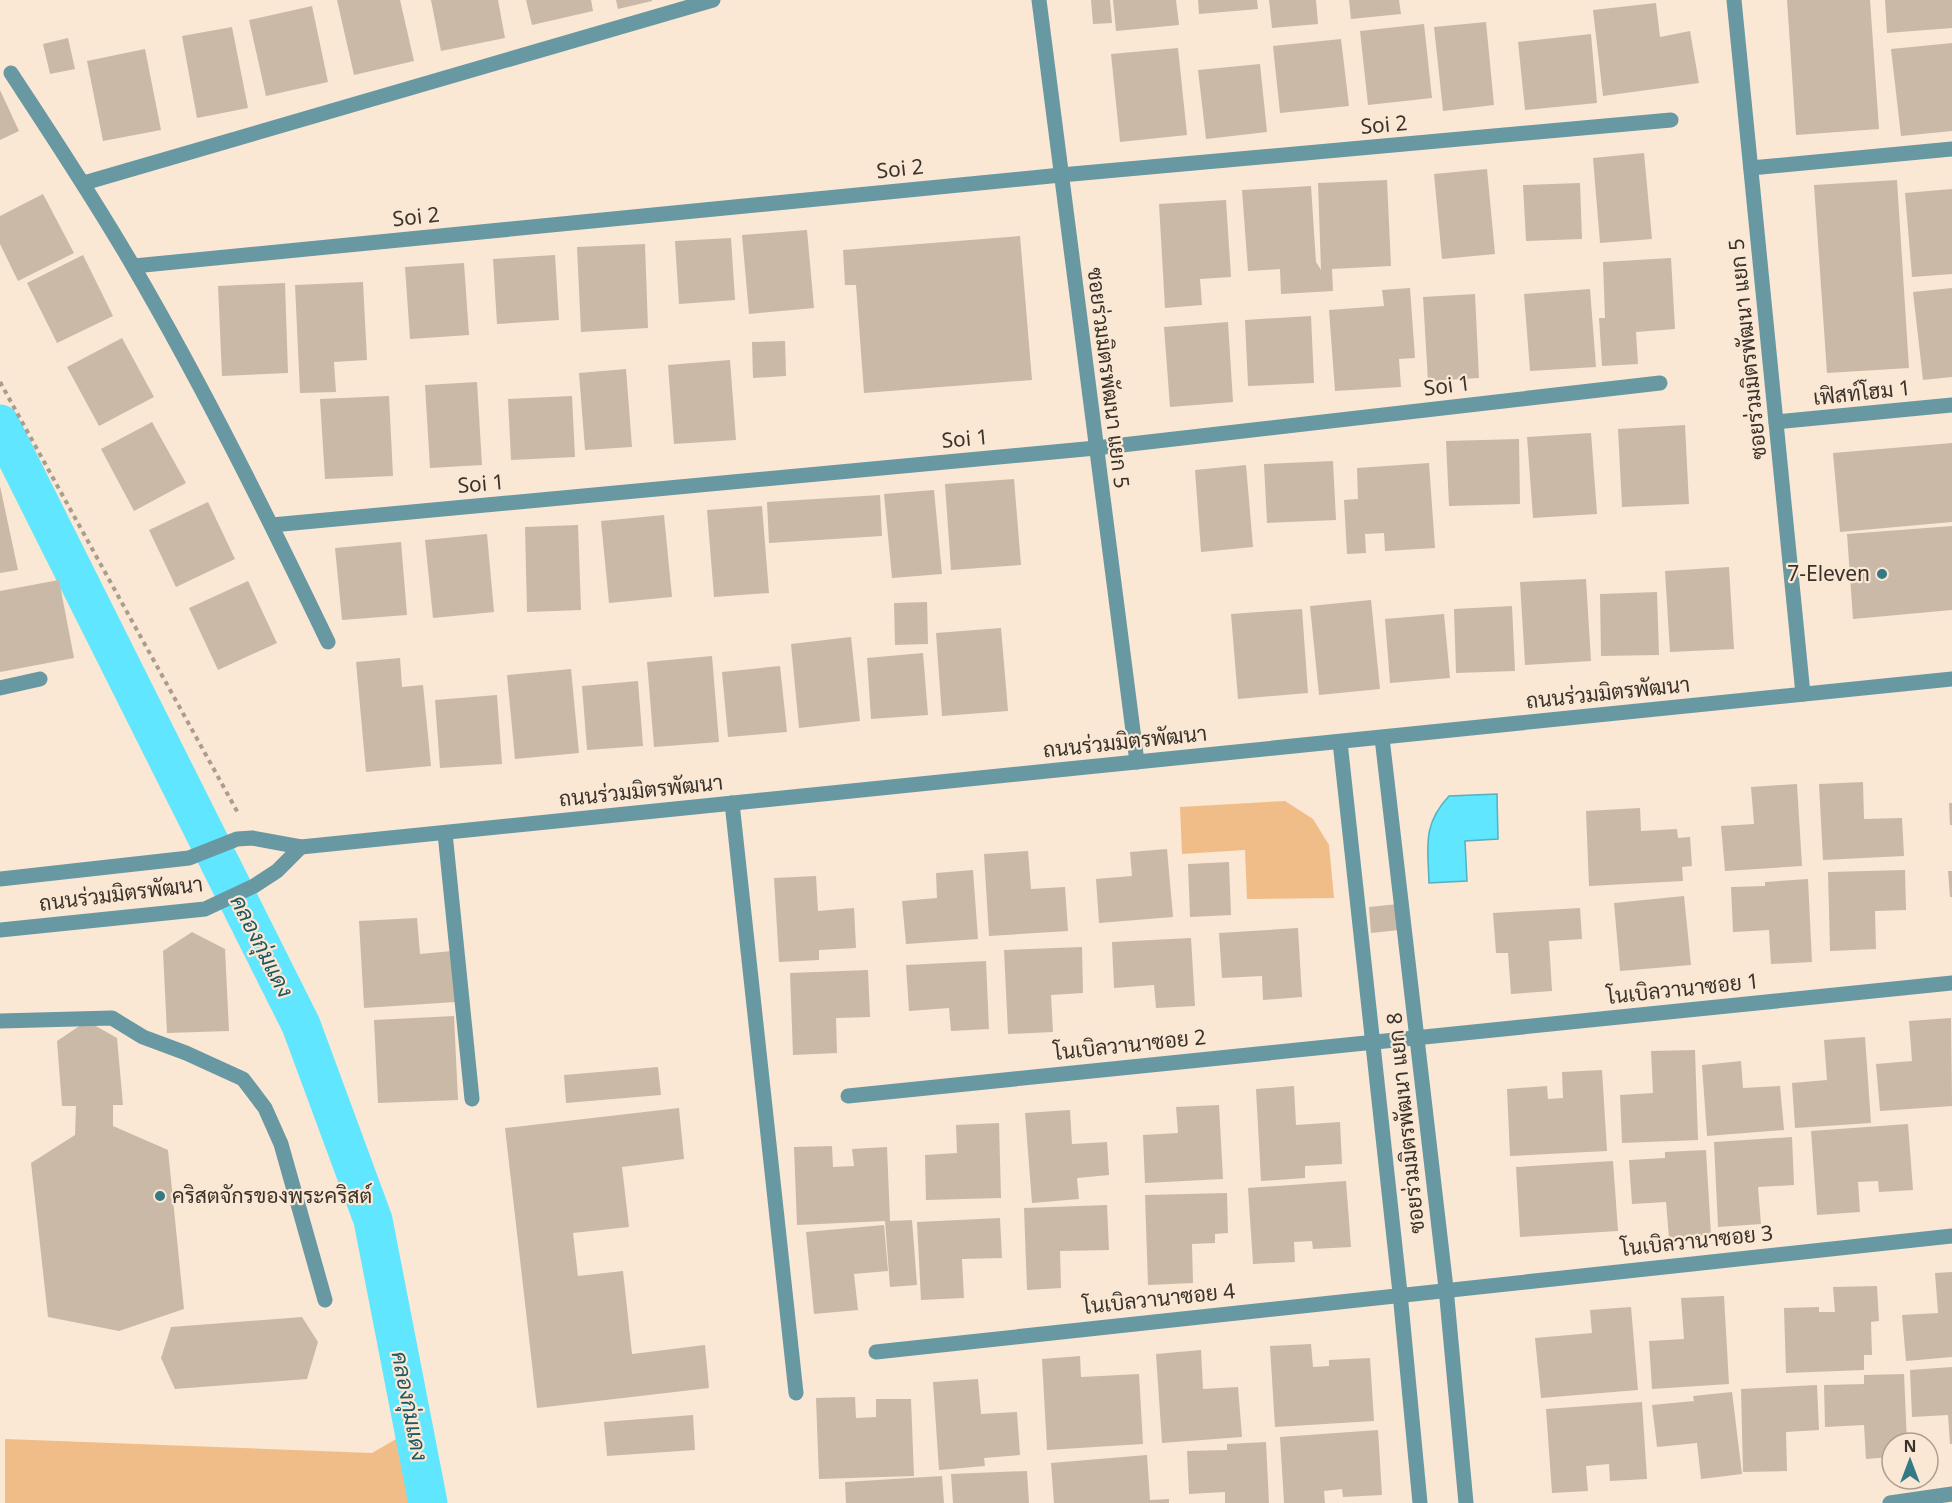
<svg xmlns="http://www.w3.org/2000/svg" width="1952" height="1503" font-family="'Noto Sans',Sarabun,sans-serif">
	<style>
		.green { fill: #f0bd88 }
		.water { fill: #60e6fe; stroke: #55b0bf; stroke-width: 1.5 }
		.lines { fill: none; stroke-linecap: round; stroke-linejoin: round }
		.canal { stroke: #60e6fe; stroke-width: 39 }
		.building { fill: #cbb9a7 }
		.path { stroke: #aa9c8e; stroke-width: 4; stroke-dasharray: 4.5 4.5; stroke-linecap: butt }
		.minor { stroke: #6898a2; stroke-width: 15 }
		.poi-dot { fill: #337986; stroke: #fae7d4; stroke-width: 2 }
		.labels { text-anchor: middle; stroke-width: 4.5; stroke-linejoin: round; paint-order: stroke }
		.street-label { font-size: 21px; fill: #3a332b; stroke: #fae7d4 }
		.poi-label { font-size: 21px; fill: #3a332b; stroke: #fae7d4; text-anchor: end }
		.water-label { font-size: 22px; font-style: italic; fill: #1f5862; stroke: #fae7d4 }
	</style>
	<rect width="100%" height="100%" fill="#fae7d4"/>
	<g class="green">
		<path d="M1285 801 1313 819 1329 845 1334 898 1247 899 1245 850 1182 854 1180 807Z"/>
		<path d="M403 1435 416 1503H5V1439L372 1453Z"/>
	</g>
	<path class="water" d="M1497 794 1498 839 1465 841 1467 881 1429 883C1428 846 1422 825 1449 796Z"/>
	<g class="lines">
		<path class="canal" d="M0 424 301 1025 373 1220 428 1503"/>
	</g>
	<g class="building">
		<path d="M337 0H400L414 61 354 75Z"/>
		<path d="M431 0H498L505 38 441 51Z"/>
		<path d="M526 0H591L593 11 532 25Z"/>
		<path d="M616 0H652V1L618 9Z"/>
		<path d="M1091 0H1110L1112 23 1093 24Z"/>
		<path d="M1113 0H1176L1179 25 1116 31Z"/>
		<path d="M1198 0H1257L1258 9 1199 14Z"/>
		<path d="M1269 0H1316L1318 24 1272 28Z"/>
		<path d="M1349 0H1399L1401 14 1351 19Z"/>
		<path d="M1787 0H1870L1879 129 1796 135Z"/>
		<path d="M1885 0H1952V28L1887 33Z"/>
		<path d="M1656 3 1660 37 1690 31 1699 83 1603 96 1593 10Z"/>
		<path d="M312 6 328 82 266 96 249 20Z"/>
		<path d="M1486 22 1494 105 1443 111 1434 27Z"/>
		<path d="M1424 24 1432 98 1368 105 1360 31Z"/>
		<path d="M232 27 248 108 197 118 182 36Z"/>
		<path d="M1591 34 1597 103 1525 110 1518 42Z"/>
		<path d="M68 38 75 69 50 74 43 44Z"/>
		<path d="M1341 39 1349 106 1280 113 1273 46Z"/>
		<path d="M1952 43V131L1901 136 1891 49Z"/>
		<path d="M1178 48 1187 135 1120 142 1111 54Z"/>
		<path d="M145 49 161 130 103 141 87 61Z"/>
		<path d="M1260 64 1267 132 1206 139 1198 70Z"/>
		<path d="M0 90 19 131 0 140Z"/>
		<path d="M1644 153 1652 239 1600 243 1593 158Z"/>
		<path d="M1487 169 1495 254 1442 259 1434 174Z"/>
		<path d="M1387 180 1391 266 1332 269 1333 291 1281 294 1280 269 1248 271 1242 190 1311 186 1316 262 1321 270 1318 183Z"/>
		<path d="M1897 180 1909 368 1827 373 1814 185Z"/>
		<path d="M1580 183 1582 239 1526 241 1523 185Z"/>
		<path d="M1952 189V274L1912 277 1905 193Z"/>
		<path d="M43 194 74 253 18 281 0 244V216Z"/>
		<path d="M1226 200 1231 277 1200 279 1202 305 1165 308 1159 204Z"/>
		<path d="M807 230 814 308 749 314 742 235Z"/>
		<path d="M1020 236 1032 380 864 393 856 285H845L843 250Z"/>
		<path d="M731 238 735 300 679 304 675 241Z"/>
		<path d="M645 244 648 328 581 332 577 247Z"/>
		<path d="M83 255 113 316 57 343 27 283Z"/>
		<path d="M555 255 559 320 497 324 493 259Z"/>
		<path d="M1671 258 1675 329 1636 332 1638 364 1602 366 1599 318H1605L1603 262Z"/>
		<path d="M464 263 469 335 410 339 405 267Z"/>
		<path d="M363 282 367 360 334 362 336 392 300 393 295 285Z"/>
		<path d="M285 283 288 373 222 376 218 286Z"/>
		<path d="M1410 288 1415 358 1399 359 1401 387 1335 391 1329 310 1384 306 1382 290Z"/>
		<path d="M1952 288V377L1923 380 1913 292Z"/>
		<path d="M1590 289 1596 367 1530 371 1524 294Z"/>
		<path d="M1475 294 1479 378 1428 381 1423 297Z"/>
		<path d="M1311 316 1314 383 1248 386 1245 320Z"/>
		<path d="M1228 322 1233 402 1170 407 1164 327Z"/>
		<path d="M122 338 154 397 99 426 67 367Z"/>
		<path d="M785 341 786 376 753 378 752 342Z"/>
		<path d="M730 360 736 440 674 444 668 365Z"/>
		<path d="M626 369 632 447 585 450 579 373Z"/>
		<path d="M477 382 482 465 430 468 425 385Z"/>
		<path d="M389 396 393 476 325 479 320 399Z"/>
		<path d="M572 396 575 457 511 460 508 399Z"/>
		<path d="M152 422 186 483 134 511 101 449Z"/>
		<path d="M1685 425 1689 504 1622 507 1618 429Z"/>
		<path d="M1591 433 1597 514 1533 518 1527 437Z"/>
		<path d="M1519 439 1520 504 1449 506 1446 441Z"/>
		<path d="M1952 443V522L1840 532 1833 453Z"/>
		<path d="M1333 461 1336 520 1267 523 1264 464Z"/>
		<path d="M1429 463 1435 548 1385 551 1384 533 1365 534 1366 553 1347 554 1344 500 1358 499 1357 468Z"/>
		<path d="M1246 465 1253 547 1201 552 1195 470Z"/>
		<path d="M1014 479 1021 565 951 570 945 484Z"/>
		<path d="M0 486 18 570 0 573Z"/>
		<path d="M934 490 942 574 892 578 884 494Z"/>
		<path d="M880 495 882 536 769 543 767 502Z"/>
		<path d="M208 502 235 559 176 587 149 530Z"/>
		<path d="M762 506 769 593 714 597 707 510Z"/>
		<path d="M664 515 672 597 609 603 601 521Z"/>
		<path d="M578 525 581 610 527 612 525 527Z"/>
		<path d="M1952 526V610L1853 619 1847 534Z"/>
		<path d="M487 534 494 612 433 618 425 540Z"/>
		<path d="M401 542 407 615 342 620 335 548Z"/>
		<path d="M1729 567 1734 649 1670 652 1665 571Z"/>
		<path d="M1586 579 1591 661 1525 665 1520 582Z"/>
		<path d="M59 580 74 658 0 672V591Z"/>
		<path d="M248 581 277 643 218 670 189 608Z"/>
		<path d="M1657 592 1659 655 1601 656 1600 594Z"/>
		<path d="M1371 600 1380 689 1319 695 1310 606Z"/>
		<path d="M927 602 928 644 895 645 894 603Z"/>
		<path d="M1512 606 1515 671 1456 673 1454 609Z"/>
		<path d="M1302 609 1308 693 1238 699 1231 614Z"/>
		<path d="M1444 614 1450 678 1390 683 1385 619Z"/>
		<path d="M1001 628 1008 711 942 716 936 633Z"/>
		<path d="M851 637 860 721 799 728 791 644Z"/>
		<path d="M923 653 928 715 871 719 867 658Z"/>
		<path d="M712 656 719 742 654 747 647 662Z"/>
		<path d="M400 658 402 687 423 685 431 766 366 772 356 662Z"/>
		<path d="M780 666 787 732 728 737 722 672Z"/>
		<path d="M571 669 579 753 515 759 507 675Z"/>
		<path d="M638 681 643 746 587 750 582 686Z"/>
		<path d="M497 695 502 764 440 768 435 700Z"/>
		<path d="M1863 782 1864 819 1902 818 1904 856 1823 860 1819 784Z"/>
		<path d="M1797 784 1802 866 1725 871 1721 826 1754 824 1751 787Z"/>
		<path d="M1949 803H1952V825H1950Z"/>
		<path d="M1640 808 1641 831 1677 829 1678 838 1690 837 1692 866 1682 867 1683 881 1589 886 1586 811Z"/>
		<path d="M1167 849 1173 917 1099 923 1096 879 1132 876 1130 852Z"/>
		<path d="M1028 851 1031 889 1065 887 1068 931 989 936 984 854Z"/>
		<path d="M1229 862 1231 915 1190 917 1188 864Z"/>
		<path d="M973 870 978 939 906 944 902 901 937 898 936 873Z"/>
		<path d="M1905 870 1906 910 1875 911 1876 949 1830 951 1828 872Z"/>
		<path d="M1948 871H1952V897H1950Z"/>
		<path d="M816 876 818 911 854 908 856 948 819 950V960L779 962 774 878Z"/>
		<path d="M1808 879 1812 962 1771 964 1769 930 1733 932 1731 887 1765 886V882Z"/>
		<path d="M1684 896 1691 965 1620 971 1614 903Z"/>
		<path d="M1398 904 1400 930 1371 933 1369 907Z"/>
		<path d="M1580 908 1582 939 1549 941 1552 991 1511 994 1508 953H1496L1493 913Z"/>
		<path d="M417 918 420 954 452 951 456 1002 364 1008 359 921Z"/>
		<path d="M1298 928 1302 997 1263 1000 1262 976 1222 978 1219 933Z"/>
		<path d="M192 932 225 949 229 1031 167 1033 163 951Z"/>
		<path d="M1191 938 1195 1006 1156 1008 1154 985 1114 988 1112 942Z"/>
		<path d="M1082 947 1083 993 1051 995 1053 1032 1008 1034 1004 950Z"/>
		<path d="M986 961 989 1029 951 1031 949 1008 909 1011 906 965Z"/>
		<path d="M868 970 870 1017 836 1018 837 1053 793 1055 790 973Z"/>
		<path d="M454 1016 458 1100 378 1103 374 1020Z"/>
		<path d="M1951 1018 1952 1106 1880 1111 1876 1064 1912 1061 1909 1021Z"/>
		<path d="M87 1021 117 1038 123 1105H113V1126L168 1150 184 1309 119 1331 48 1317 31 1163 75 1135 76 1106H62L57 1041Z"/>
		<path d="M1865 1037 1871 1123 1795 1128 1792 1083 1827 1080 1824 1040Z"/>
		<path d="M1695 1050 1698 1140 1622 1143 1620 1095 1653 1093 1651 1051Z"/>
		<path d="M1741 1061 1743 1088 1780 1086 1784 1130 1707 1136 1702 1065Z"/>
		<path d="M658 1067 661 1095 566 1103 564 1075Z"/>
		<path d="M1602 1070 1607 1151 1510 1156 1507 1089 1547 1086 1548 1099 1563 1098 1562 1072Z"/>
		<path d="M1294 1086 1296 1125 1340 1122 1342 1164 1305 1166V1178L1261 1181 1256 1089Z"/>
		<path d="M1219 1105 1223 1179 1145 1183 1143 1135 1178 1133 1176 1107Z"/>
		<path d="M679 1108 684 1159 622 1167 629 1227 573 1233 578 1276 623 1271 632 1354 705 1345 709 1388 537 1408 505 1128Z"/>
		<path d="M1070 1110 1072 1144 1107 1142 1109 1175 1077 1178 1079 1199 1032 1203 1025 1113Z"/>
		<path d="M999 1123 1001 1198 926 1200 925 1155 957 1153 956 1125Z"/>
		<path d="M1908 1124 1913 1190 1879 1192 1878 1181 1858 1182 1860 1212 1817 1215 1811 1131Z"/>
		<path d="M1792 1137 1794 1185 1758 1187 1761 1224 1718 1227 1714 1142Z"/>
		<path d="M832 1146 833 1167 854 1166 852 1149 887 1147 890 1221 912 1220 917 1285 890 1287 885 1221 797 1225 794 1147Z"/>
		<path d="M1706 1150 1711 1235 1669 1238 1666 1202 1632 1204 1629 1160 1665 1158V1152Z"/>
		<path d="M1613 1161 1618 1231 1520 1237 1516 1167Z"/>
		<path d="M1346 1181 1351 1247 1313 1249 1312 1241 1294 1242 1295 1262 1253 1264 1248 1188Z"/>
		<path d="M1227 1193 1228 1233 1215 1234V1243L1192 1244 1193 1283 1148 1285 1145 1195Z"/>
		<path d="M1107 1205 1109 1250 1060 1251 1061 1288 1027 1290 1024 1208Z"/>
		<path d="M1000 1218 1002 1258 962 1259 964 1298 921 1300 917 1222Z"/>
		<path d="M884 1225 888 1271 854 1274 858 1310 814 1314 806 1232Z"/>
		<path d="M1952 1272V1357L1906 1361 1902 1315 1938 1313 1935 1273Z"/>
		<path d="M1877 1286 1879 1321 1871 1322 1872 1355H1864V1370L1786 1373 1784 1308 1819 1307V1312H1835L1833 1287Z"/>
		<path d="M1724 1296 1729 1384 1652 1389 1649 1341 1684 1339 1681 1298Z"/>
		<path d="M1631 1307 1638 1390 1541 1398 1535 1338 1592 1333 1590 1310Z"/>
		<path d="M302 1317 318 1342 307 1379 175 1389 161 1358 171 1327Z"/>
		<path d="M1311 1344 1313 1367 1329 1366V1360L1370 1358 1374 1421 1275 1427 1270 1346Z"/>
		<path d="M1201 1350 1203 1389 1238 1387 1242 1437 1162 1443 1156 1354Z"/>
		<path d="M1080 1356 1081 1377 1139 1374 1143 1444 1047 1450 1042 1359Z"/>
		<path d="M1952 1367V1444H1950L1948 1415 1912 1417 1910 1370Z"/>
		<path d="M1904 1374 1907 1443H1892V1457L1866 1459 1864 1425 1825 1427 1824 1385 1864 1384V1375Z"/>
		<path d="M978 1379 981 1414 1017 1412 1020 1455 984 1458 985 1466 939 1470 933 1382Z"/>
		<path d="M1817 1385 1819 1430 1786 1432 1787 1471 1743 1472 1741 1389Z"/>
		<path d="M1732 1392 1742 1474 1701 1479 1697 1443 1657 1447 1652 1405 1694 1401 1693 1396Z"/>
		<path d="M855 1397 856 1418 876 1417V1399H911L914 1476 819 1479 816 1398Z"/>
		<path d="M1642 1402 1647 1479 1610 1481 1609 1464 1586 1466 1588 1491 1552 1493 1546 1409Z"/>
		<path d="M693 1415 695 1450 607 1456 604 1422Z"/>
		<path d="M1378 1430 1382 1495 1343 1497 1342 1489 1324 1491 1325 1503H1284L1280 1437Z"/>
		<path d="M1266 1442 1269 1503H1225V1492L1189 1494 1187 1451 1227 1450V1444Z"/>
		<path d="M1147 1455 1150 1500 1169 1499V1503H1054L1051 1463Z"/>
		<path d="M1027 1471 1029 1503H953L951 1474Z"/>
		<path d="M942 1476 944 1503H846L845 1482Z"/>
	</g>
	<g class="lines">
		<path class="path" d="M0 382 238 813"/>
		<g class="minor">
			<path d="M1039 0 1137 762"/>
			<path d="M1734 0 1803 694"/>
			<path d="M11 73C53 137 95 200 133 266 204 388 267 515 328 642"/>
			<path d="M1751 168 1952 149"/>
			<path d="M84 183 713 0"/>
			<path d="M134 266 1061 175 1671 120"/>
			<path d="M1776 422 1952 405"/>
			<path d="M272 525 1096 448 1660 383"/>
			<path d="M0 688 40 679"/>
			<path d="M1382 738 1446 1288 1466 1503"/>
			<path d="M1340 742 1400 1293 1420 1503"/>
			<path d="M732 803 796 1393"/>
			<path d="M445 833 472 1099"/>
			<path d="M0 879 189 858 237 839 252 838 301 847 1952 679"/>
			<path d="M0 930 205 909 254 886 277 871 301 847"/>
			<path d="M0 1021 112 1018 143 1037 186 1053 243 1079 265 1108 281 1144 325 1300"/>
			<path d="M848 1096 1952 983"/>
			<path d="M876 1352 1952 1236"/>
			<path d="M1890 1503 1952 1494"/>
		</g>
	</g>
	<g class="poi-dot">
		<circle cx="1882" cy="574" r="6"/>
		<circle cx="160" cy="1196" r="6"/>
	</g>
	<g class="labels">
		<g class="street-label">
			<text transform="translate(1384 125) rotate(-5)" y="7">Soi 2</text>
			<text transform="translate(900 169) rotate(-6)" y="7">Soi 2</text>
			<text transform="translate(416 217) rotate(-6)" y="7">Soi 2</text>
			<text transform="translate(1748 349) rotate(-96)" y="7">ซอยร่วมมิตรพัฒนา แยก 5</text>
			<text transform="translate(1108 378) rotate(83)" y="7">ซอยร่วมมิตรพัฒนา แยก 5</text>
			<text transform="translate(1447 386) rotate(-7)" y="7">Soi 1</text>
			<text transform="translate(1862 393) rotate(-6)" y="7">เฟิสท์โฮม 1</text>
			<text transform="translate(965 439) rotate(-5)" y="7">Soi 1</text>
			<text transform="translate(481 484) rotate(-5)" y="7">Soi 1</text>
			<text transform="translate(1608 693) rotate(-6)" y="7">ถนนร่วมมิตรพัฒนา</text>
			<text transform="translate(1125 742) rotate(-6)" y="7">ถนนร่วมมิตรพัฒนา</text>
			<text transform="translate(641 791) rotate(-6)" y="7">ถนนร่วมมิตรพัฒนา</text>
			<text transform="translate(121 894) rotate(-7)" y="7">ถนนร่วมมิตรพัฒนา</text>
			<text transform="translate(1683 989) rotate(-6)" y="7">โนเบิลวานาซอย 1</text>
			<text transform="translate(1130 1045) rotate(-6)" y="7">โนเบิลวานาซอย 2</text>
			<text transform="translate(1406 1123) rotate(-96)" y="7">ซอยร่วมมิตรพัฒนา แยก 8</text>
			<text transform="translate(1697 1241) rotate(-6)" y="7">โนเบิลวานาซอย 3</text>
			<text transform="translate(1159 1299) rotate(-6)" y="7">โนเบิลวานาซอย 4</text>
		</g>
		<g class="poi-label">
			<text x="1870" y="581">7-Eleven</text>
			<text x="172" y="1203" text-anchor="start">คริสตจักรของพระคริสต์</text>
		</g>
		<g class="water-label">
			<text transform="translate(262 946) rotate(63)" y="8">คลองกุ่มแดง</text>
			<text transform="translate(410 1406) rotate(79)" y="8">คลองกุ่มแดง</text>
		</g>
	</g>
	<g transform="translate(1910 1461)"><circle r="28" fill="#fae7d4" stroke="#ad9f90" stroke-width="1.5"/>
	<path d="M0-4.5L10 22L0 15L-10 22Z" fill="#337986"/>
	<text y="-9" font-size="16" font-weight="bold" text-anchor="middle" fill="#3a332b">N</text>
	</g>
</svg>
